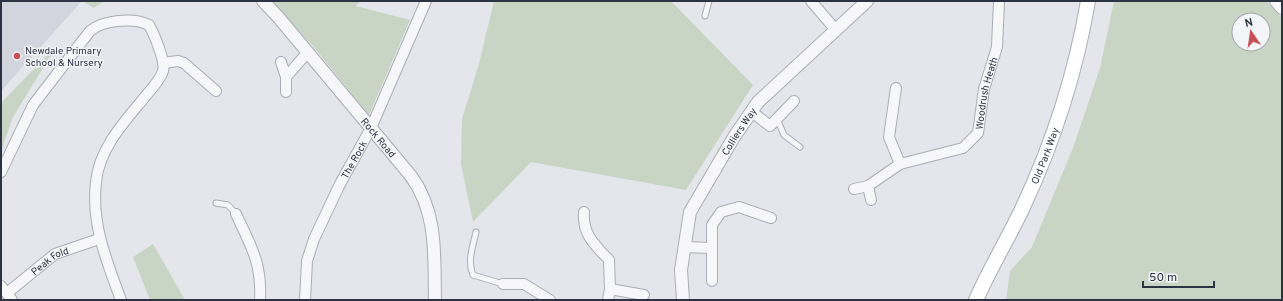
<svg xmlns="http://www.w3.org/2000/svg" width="1283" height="301" font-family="Overpass,sans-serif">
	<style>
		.built { fill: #d2d5dd }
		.green { fill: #c8d5c5; fill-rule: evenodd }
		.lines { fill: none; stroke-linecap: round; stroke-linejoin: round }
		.service-casing { stroke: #a9adb5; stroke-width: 7 }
		.minor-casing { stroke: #a9adb5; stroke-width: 12 }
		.tertiary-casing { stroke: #a9adb5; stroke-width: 14 }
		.secondary-casing { stroke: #a9adb5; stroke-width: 16 }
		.service { stroke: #f7f7f9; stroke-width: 5 }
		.minor { stroke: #f7f7f9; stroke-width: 10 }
		.tertiary { stroke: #f7f7f9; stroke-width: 12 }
		.secondary { stroke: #fff; stroke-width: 14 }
		.poi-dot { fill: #c95059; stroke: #f4f5f8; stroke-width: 1.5 }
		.labels { text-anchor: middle; stroke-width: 3; stroke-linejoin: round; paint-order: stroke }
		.poi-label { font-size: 10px; fill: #2c3343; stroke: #f4f5f8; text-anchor: start }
		.street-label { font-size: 10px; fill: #2c3343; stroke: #f4f5f8 }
	</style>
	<rect width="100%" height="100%" fill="#e4e6eb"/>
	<path class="built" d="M1 1H82L1 91Z"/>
	<g class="green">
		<path d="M82 1H104L94 8Z"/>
		<path d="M270 1H360L356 6 410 20 369 115 313 46Z"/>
		<path d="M494 1H671L753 85 686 190 531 162 473 222 461 164 462 119 479 64Z"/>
		<path d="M1114 1H1267L1282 18V300H1006L1010 271 1032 247 1073 148 1100 68ZM1239 20H1263V44H1239Z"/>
		<path d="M57 45 13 117 1 151V103Z"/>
		<path d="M153 244 185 300H150L133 257Z"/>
	</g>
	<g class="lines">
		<g class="service-casing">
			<g id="service">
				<path d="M705 16 709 1"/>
				<path d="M777 119 784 135 800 147"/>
				<path d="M216 203 228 205 236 214"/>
				<path d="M476 232C473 247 467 260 473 275L503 284"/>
			</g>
		</g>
		<g class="minor-casing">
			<g id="minor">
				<path d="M811 1 835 29"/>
				<path d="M281 62 286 77V92"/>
				<path d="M163 63 178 61 184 63 216 91"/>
				<path d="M286 77 308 52"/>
				<path d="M896 88 889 137 900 164"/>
				<path d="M751 111 770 126 794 101"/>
				<path d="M1 172 33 105 90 31C103 20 134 17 149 25 154 34 166 62 163 71 160 81 150 90 144 98 124 122 99 149 96 182 91 224 107 262 121 300"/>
				<path d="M868 186 871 200"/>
				<path id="s1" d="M854 189 868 186 900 164 963 148 978 133 984 89 997 47 999 1"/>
				<path d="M584 212C582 234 595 245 609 260L610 289 608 300"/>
				<path d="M236 214C251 246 262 263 260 300"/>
				<path d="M684 247 712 248"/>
				<path d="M712 281V225L721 212 739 207 771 218"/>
				<path d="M503 284H524L550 300"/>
				<path d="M1 286 12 300"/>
				<path d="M610 289 644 295"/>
				<path id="s2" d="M7 293 55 254 99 239"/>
				<path id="s3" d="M305 300 307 261 314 239 340 184 371 128 426 1"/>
			</g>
		</g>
		<g class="tertiary-casing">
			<g id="tertiary">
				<path id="s4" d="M263 1 279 18 411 176C438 213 434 256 435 300"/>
				<path d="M1276 1 1282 8"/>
				<path id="s5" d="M683 300 681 270 690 212 734 137 758 102 867 1"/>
			</g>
		</g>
		<g class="secondary-casing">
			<g id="secondary">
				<path id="s6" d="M976 300C990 268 1008 239 1023 207 1053 143 1076 71 1088 1"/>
			</g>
		</g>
		<use href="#service" class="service"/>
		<use href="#minor" class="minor"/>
		<use href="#tertiary" class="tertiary"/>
		<use href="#secondary" class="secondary"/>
	</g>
	<circle class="poi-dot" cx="17" cy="56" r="4"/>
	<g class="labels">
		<g class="poi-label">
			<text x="25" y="54">Newdale Primary<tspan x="25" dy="12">School &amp; Nursery</tspan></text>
		</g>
		<g class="street-label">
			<text dy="4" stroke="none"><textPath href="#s1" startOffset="180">Woodrush Heath</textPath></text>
			<text dy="4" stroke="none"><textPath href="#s5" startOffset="183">Colliers Way</textPath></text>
			<text dy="4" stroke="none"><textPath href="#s4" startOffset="179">Rock Road</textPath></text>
			<text dy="4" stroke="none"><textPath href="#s6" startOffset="160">Old Park Way</textPath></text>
			<text dy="4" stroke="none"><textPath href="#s3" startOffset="151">The Rock</textPath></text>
			<text dy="4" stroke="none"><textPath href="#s2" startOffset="54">Peak Fold</textPath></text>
		</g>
	</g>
	<rect width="1283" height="301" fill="none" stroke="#2c3343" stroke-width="4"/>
	<g transform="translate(1251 32) rotate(347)"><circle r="19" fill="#f4f5f8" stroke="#a4a7b0"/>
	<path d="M0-3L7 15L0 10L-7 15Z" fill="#c95059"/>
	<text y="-6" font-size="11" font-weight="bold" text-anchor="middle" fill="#2c3343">N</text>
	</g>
	<path d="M1143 281v6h71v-6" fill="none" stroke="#2c3343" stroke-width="2"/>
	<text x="1149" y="281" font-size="12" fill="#2c3343" stroke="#f4f5f8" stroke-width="3" paint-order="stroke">50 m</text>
</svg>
